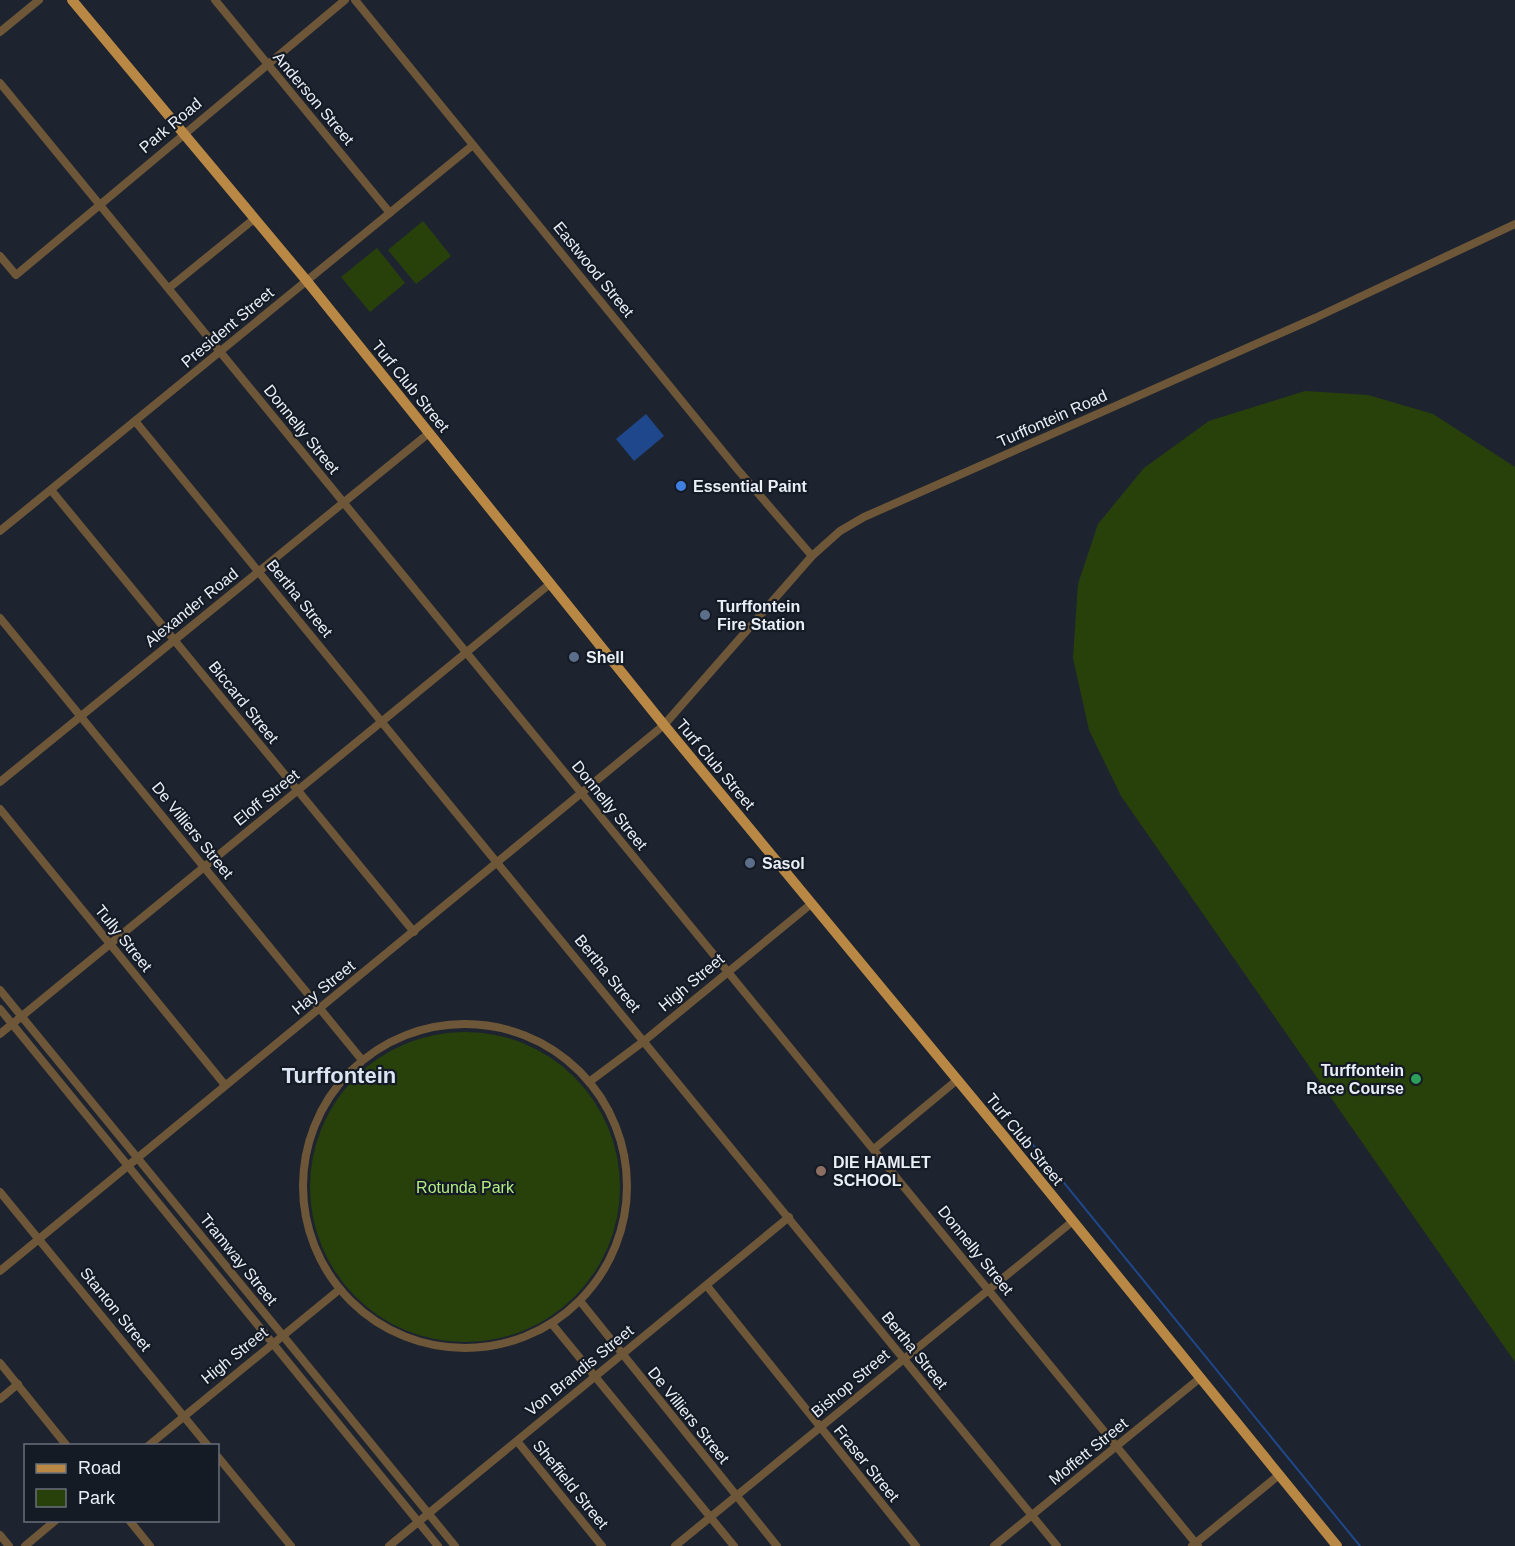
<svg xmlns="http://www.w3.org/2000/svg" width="1515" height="1546" font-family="Arial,sans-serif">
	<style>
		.green { fill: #28410b }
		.water { fill: #1f478b }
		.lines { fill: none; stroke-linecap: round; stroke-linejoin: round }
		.stream { stroke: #1f478b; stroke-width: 2 }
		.minor { stroke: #6e5738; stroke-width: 8 }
		.major { stroke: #b98844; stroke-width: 10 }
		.shop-dot { fill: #3f7fe0; stroke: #141b25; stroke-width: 2 }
		.service-dot { fill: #5c6f8a; stroke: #141b25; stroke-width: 2 }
		.leisure-dot { fill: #2e9e5b; stroke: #141b25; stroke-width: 2 }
		.education-dot { fill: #8d6e63; stroke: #141b25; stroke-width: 2 }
		.labels { text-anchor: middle; stroke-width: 4.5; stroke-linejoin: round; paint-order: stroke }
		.street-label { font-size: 16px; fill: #eaeef6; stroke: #141b25 }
		.poi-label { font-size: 16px; font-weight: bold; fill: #eaeef6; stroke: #141b25; text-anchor: start }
		.park-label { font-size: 16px; fill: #b3ed80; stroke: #141b25 }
		.district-label { font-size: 22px; font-weight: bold; fill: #dbe4f2; stroke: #141b25 }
	</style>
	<rect width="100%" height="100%" fill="#1e242f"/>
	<g class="green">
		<path d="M423 221 451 256 416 284 388 250Z"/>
		<path d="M377 248 405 283 370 312 341 277Z"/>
		<path d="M1305 391 1368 395 1433 414 1515 467V1362L1121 796 1089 730 1073 658 1078 584 1098 524 1144 468 1209 421Z"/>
		<circle cx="465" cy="1187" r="155"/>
	</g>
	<path class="water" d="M646 414 664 436 634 461 616 439Z"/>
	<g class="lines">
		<path class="stream" d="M1012 1119 1360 1546"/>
		<g class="minor">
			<path d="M215 0 390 213"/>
			<path d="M355 0 738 470 812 556"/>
			<path d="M0 32 39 0"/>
			<path d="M0 83 1198 1546"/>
			<path d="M0 256 16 275 345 0"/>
			<path d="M169 288 254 219"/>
			<path d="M135 421 1057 1546"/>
			<path d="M51 490 414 932"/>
			<path d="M0 531 473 145"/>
			<path d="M0 618 362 1060"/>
			<path d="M0 782 429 433"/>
			<path d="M0 809 225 1085"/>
			<path d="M0 990 455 1546"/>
			<path d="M0 1009 438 1546"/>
			<circle cx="465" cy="1186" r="162"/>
			<path d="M0 1034 551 583"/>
			<path d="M589 1082 644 1041 811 904"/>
			<path d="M874 1149 957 1080"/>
			<path d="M0 1192 208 1446"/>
			<path d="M0 1271 664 725 812 556 840 531 864 517 1315 318 1515 224"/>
			<path d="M707 1286 916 1546"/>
			<path d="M580 1301 777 1546"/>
			<path d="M552 1324 734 1546"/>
			<path d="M0 1363 67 1446"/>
			<path d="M0 1399 18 1384"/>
			<path d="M517 1441 602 1546"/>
			<path d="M148 1446 340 1289"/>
			<path d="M218 1457 291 1546"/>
			<path d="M129 1520 150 1546"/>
			<path d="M0 1535 9 1546"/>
			<path d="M25 1546 56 1520"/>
			<path d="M389 1546 789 1217"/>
			<path d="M675 1546 1073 1221"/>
			<path d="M994 1546 1200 1378"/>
			<path d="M1192 1546 1279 1475"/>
		</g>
		<path class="major" d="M72 0 306 280 664 725 1003 1135 1337 1546"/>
	</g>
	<circle class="shop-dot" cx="681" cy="486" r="6"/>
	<g class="service-dot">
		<circle cx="705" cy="615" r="6"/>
		<circle cx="574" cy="657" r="6"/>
		<circle cx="750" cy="863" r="6"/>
	</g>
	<circle class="leisure-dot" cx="1416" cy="1079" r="6"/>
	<circle class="education-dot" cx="821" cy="1171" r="6"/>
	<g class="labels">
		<g class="street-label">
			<text transform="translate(314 98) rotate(50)" y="6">Anderson Street</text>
			<text transform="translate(170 125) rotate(-40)" y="6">Park Road</text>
			<text transform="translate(594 269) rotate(51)" y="6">Eastwood Street</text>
			<text transform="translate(227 327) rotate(-40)" y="6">President Street</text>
			<text transform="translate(411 386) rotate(51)" y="6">Turf Club Street</text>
			<text transform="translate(1052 418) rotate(-24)" y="6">Turffontein Road</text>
			<text transform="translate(302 429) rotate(51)" y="6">Donnelly Street</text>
			<text transform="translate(300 598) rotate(51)" y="6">Bertha Street</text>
			<text transform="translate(191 607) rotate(-39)" y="6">Alexander Road</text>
			<text transform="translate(244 702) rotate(51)" y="6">Biccard Street</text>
			<text transform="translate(716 764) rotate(50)" y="6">Turf Club Street</text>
			<text transform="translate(266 797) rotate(-39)" y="6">Eloff Street</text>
			<text transform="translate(610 805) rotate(51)" y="6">Donnelly Street</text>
			<text transform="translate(193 830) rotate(51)" y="6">De Villiers Street</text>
			<text transform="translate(124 938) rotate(51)" y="6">Tully Street</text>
			<text transform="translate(608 973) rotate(51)" y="6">Bertha Street</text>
			<text transform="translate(691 982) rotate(-40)" y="6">High Street</text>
			<text transform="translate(323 987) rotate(-39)" y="6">Hay Street</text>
			<text transform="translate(1025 1139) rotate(51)" y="6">Turf Club Street</text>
			<text transform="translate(976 1250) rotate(51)" y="6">Donnelly Street</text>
			<text transform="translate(239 1259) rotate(51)" y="6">Tramway Street</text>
			<text transform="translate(116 1309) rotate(51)" y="6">Stanton Street</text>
			<text transform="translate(915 1350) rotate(51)" y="6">Bertha Street</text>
			<text transform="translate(234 1355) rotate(-39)" y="6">High Street</text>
			<text transform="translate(579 1370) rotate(-39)" y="6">Von Brandis Street</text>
			<text transform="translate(850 1383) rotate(-40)" y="6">Bishop Street</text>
			<text transform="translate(689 1415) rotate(51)" y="6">De Villiers Street</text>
			<text transform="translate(1088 1451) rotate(-39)" y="6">Moffett Street</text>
			<text transform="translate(867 1463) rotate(51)" y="6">Fraser Street</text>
			<text transform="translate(571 1484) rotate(51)" y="6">Sheffield Street</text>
		</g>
		<g class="poi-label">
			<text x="693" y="492">Essential Paint</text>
			<text x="717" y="612">Turffontein<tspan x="717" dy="18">Fire Station</tspan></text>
			<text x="586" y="663">Shell</text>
			<text x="762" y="869">Sasol</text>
			<text x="1404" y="1076" text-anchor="end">Turffontein<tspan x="1404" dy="18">Race Course</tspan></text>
			<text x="833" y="1168">DIE HAMLET<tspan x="833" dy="18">SCHOOL</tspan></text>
		</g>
		<g class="park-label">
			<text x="465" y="1193">Rotunda Park</text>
		</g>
		<g class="district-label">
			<text x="339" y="1083">Turffontein</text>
		</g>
	</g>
	<rect x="24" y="1444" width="195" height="78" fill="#141b25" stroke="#6a6f79" stroke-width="1.5"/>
	<rect x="36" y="1464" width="30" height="9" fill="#b98844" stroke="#6a6f79" stroke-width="1.5"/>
	<text x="78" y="1474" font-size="18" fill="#eaeef6">Road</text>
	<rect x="36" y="1489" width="30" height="18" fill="#28410b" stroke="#6a6f79" stroke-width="1.5"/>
	<text x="78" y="1504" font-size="18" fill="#eaeef6">Park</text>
</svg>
